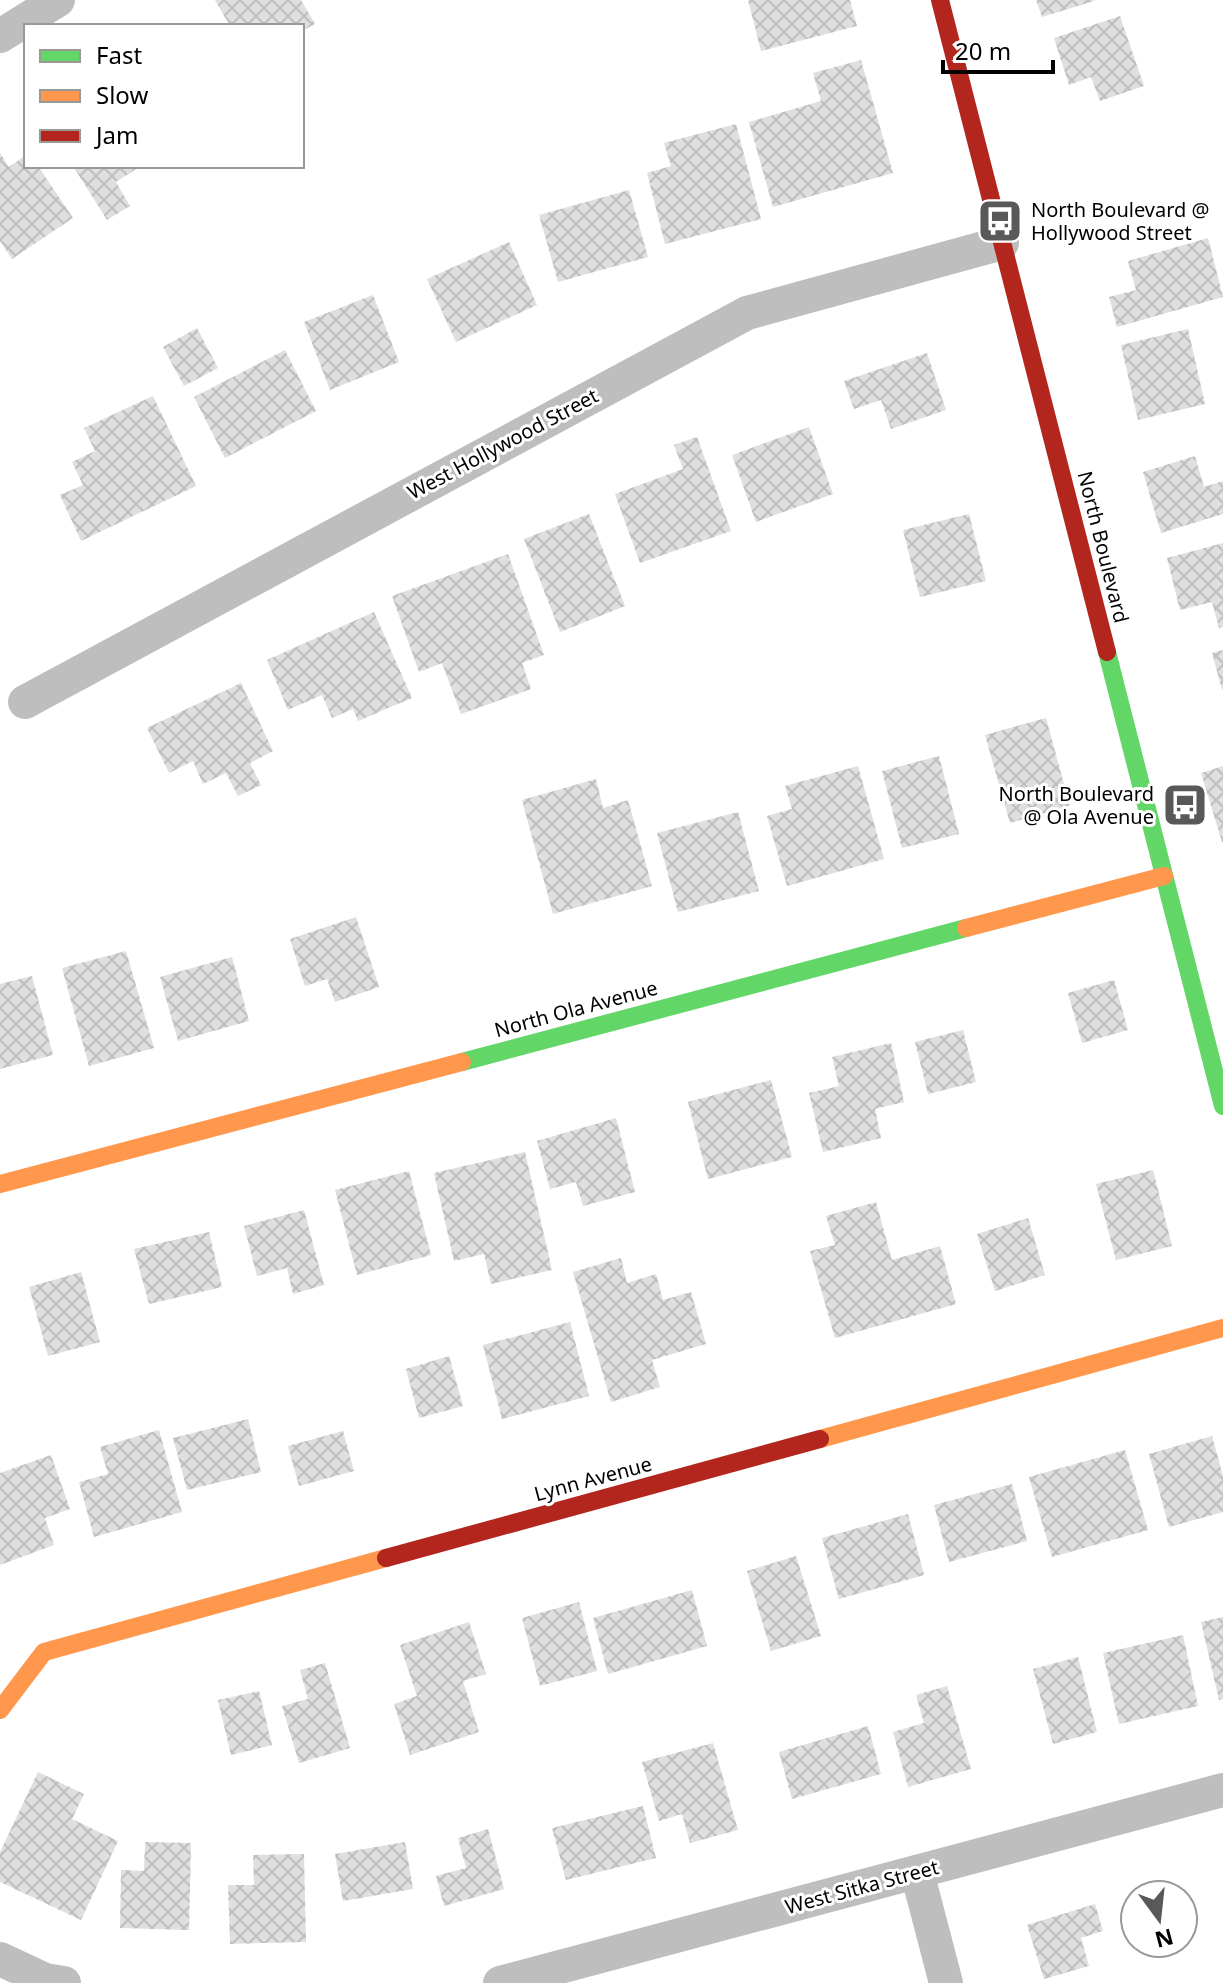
<svg xmlns="http://www.w3.org/2000/svg" width="1223" height="1983" font-family="'Noto Sans',sans-serif">
	<style>
		.building { fill: url(#building-cross-hatch) }
		.lines { fill: none; stroke-linecap: round; stroke-linejoin: round }
		.street { stroke: #bebebe; stroke-width: 34 }
		.fast { stroke: #63d668; stroke-width: 18 }
		.slow { stroke: #ff974d; stroke-width: 18 }
		.jam { stroke: #b3261e; stroke-width: 18 }
		.labels { text-anchor: middle; stroke-width: 6; stroke-linejoin: round; paint-order: stroke }
		.poi-label { font-size: 20px; fill: #000; stroke: #fff; text-anchor: start }
		.street-label { font-size: 20px; fill: #000; stroke: #fff }
	</style>
	<defs>
		<pattern id="building-cross-hatch" width="8" height="8" patternUnits="userSpaceOnUse" patternTransform="scale(2)"><rect width="8" height="8" fill="#dfdfdf"/><path d="M0 0l8 8M0 8l8-8" fill="none" stroke="#bebebe"/></pattern>
	</defs>
	<rect width="100%" height="100%" fill="#fff"/>
	<g class="building">
		<path d="M215 0H301L315 24 302 31V26H230Z"/>
		<path d="M748 0H850L857 26 761 51Z"/>
		<path d="M1036 0H1094V1L1042 17Z"/>
		<path d="M1120 16 1144 86 1100 101 1091 77 1069 85 1054 38Z"/>
		<path d="M861 60 893 173 773 207 749 122 821 101 813 73Z"/>
		<path d="M736 124 761 219 665 244 647 173 671 166 664 143Z"/>
		<path d="M0 153 9 167 26 155V166H38L73 218 12 259 0 241Z"/>
		<path d="M73 166H141L116 182 130 206 107 220Z"/>
		<path d="M629 190 648 257 558 282 539 215Z"/>
		<path d="M1208 238 1223 297 1117 327 1109 297 1136 290 1128 261Z"/>
		<path d="M509 242 537 305 456 342 427 279Z"/>
		<path d="M373 295 399 362 330 390 304 322Z"/>
		<path d="M197 328 218 368 184 386 163 347Z"/>
		<path d="M1188 329 1205 404 1138 420 1121 345Z"/>
		<path d="M285 350 316 411 225 458 194 397Z"/>
		<path d="M927 353 946 410 891 429 881 400 854 409 844 381Z"/>
		<path d="M153 396 196 486 81 541 60 495 83 485 72 462 95 451 84 428Z"/>
		<path d="M809 427 833 494 756 522 732 455Z"/>
		<path d="M697 437 731 531 640 563 615 494 683 469 674 445Z"/>
		<path d="M1195 456 1204 487 1223 481V514L1161 533 1143 472Z"/>
		<path d="M589 514 625 606 560 632 524 539Z"/>
		<path d="M969 514 986 581 920 597 903 530Z"/>
		<path d="M1223 543V627L1219 628 1212 602 1180 610 1167 558Z"/>
		<path d="M508 554 544 655 522 663 531 689 461 714 442 663 419 672 392 596Z"/>
		<path d="M374 612 412 698 358 721 353 709 332 718 322 695 288 710 267 660Z"/>
		<path d="M1223 650V690H1222L1212 653Z"/>
		<path d="M241 683 273 751 250 763 261 785 238 796 226 773 203 784 193 761 169 773 147 728Z"/>
		<path d="M1046 718 1070 806 1010 823 985 735Z"/>
		<path d="M939 756 959 834 902 848 882 771Z"/>
		<path d="M858 766 884 859 787 886 767 816 792 809 785 786Z"/>
		<path d="M1223 766V842H1222L1201 773Z"/>
		<path d="M596 779 603 808 628 800 652 886 553 914 522 800Z"/>
		<path d="M738 812 759 891 678 912 657 833Z"/>
		<path d="M356 917 379 987 335 1002 327 979 305 986 290 939Z"/>
		<path d="M126 951 154 1048 89 1066 62 968Z"/>
		<path d="M232 957 249 1021 178 1041 160 977Z"/>
		<path d="M32 976 53 1055 0 1069V984Z"/>
		<path d="M1114 980 1128 1030 1082 1043 1068 993Z"/>
		<path d="M963 1030 976 1082 928 1094 915 1042Z"/>
		<path d="M891 1043 904 1102 875 1109 881 1138 823 1152 809 1093 839 1086 832 1057Z"/>
		<path d="M771 1080 792 1157 708 1179 688 1102Z"/>
		<path d="M616 1118 635 1192 583 1206 576 1182 550 1189 537 1141Z"/>
		<path d="M525 1152 552 1270 491 1284 484 1254 454 1261 434 1173Z"/>
		<path d="M1153 1170 1172 1246 1116 1260 1096 1184Z"/>
		<path d="M409 1171 431 1255 357 1275 335 1190Z"/>
		<path d="M876 1202 892 1260 940 1246 956 1304 835 1338 810 1251 835 1245 826 1216Z"/>
		<path d="M304 1210 324 1285 293 1294 287 1268 257 1276 244 1226Z"/>
		<path d="M1028 1218 1045 1275 995 1291 977 1234Z"/>
		<path d="M209 1232 222 1287 149 1304 134 1249Z"/>
		<path d="M621 1258 627 1283 656 1274 663 1300 691 1292 706 1344 652 1360 660 1387 611 1402 573 1272Z"/>
		<path d="M81 1272 100 1342 48 1356 29 1287Z"/>
		<path d="M570 1322 589 1396 502 1419 483 1345Z"/>
		<path d="M449 1356 463 1406 419 1418 406 1369Z"/>
		<path d="M248 1419 261 1472 187 1490 173 1438Z"/>
		<path d="M159 1430 182 1512 94 1537 79 1482 108 1474 100 1447Z"/>
		<path d="M343 1431 354 1471 299 1486 288 1446Z"/>
		<path d="M1212 1436 1223 1476V1512L1169 1527 1149 1454Z"/>
		<path d="M1125 1450 1148 1530 1052 1557 1029 1477Z"/>
		<path d="M51 1455 70 1509 45 1518 54 1545 0 1565V1473Z"/>
		<path d="M1012 1484 1027 1541 949 1562 934 1505Z"/>
		<path d="M908 1514 924 1575 839 1599 822 1538Z"/>
		<path d="M796 1556 821 1636 771 1651 747 1571Z"/>
		<path d="M692 1590 707 1646 608 1674 593 1618Z"/>
		<path d="M579 1602 597 1671 540 1686 522 1618Z"/>
		<path d="M1223 1617V1699L1219 1700 1201 1622Z"/>
		<path d="M469 1622 486 1674 463 1681 479 1732 410 1755 394 1704 417 1696 400 1645Z"/>
		<path d="M1183 1635 1198 1706 1119 1724 1103 1653Z"/>
		<path d="M1078 1657 1097 1732 1053 1744 1033 1669Z"/>
		<path d="M325 1663 350 1748 299 1763 282 1706 308 1699 300 1670Z"/>
		<path d="M947 1686 971 1769 908 1787 893 1732 924 1723 916 1695Z"/>
		<path d="M259 1691 272 1745 231 1755 218 1700Z"/>
		<path d="M868 1726 881 1774 792 1799 779 1752Z"/>
		<path d="M713 1743 738 1830 690 1843 682 1814 659 1821 642 1762Z"/>
		<path d="M38 1772 84 1794 72 1819 118 1841 81 1920 0 1882V1852Z"/>
		<path d="M643 1806 656 1858 566 1880 552 1828Z"/>
		<path d="M488 1829 504 1889 444 1906 436 1876 466 1868 458 1838Z"/>
		<path d="M145 1842 191 1843 189 1930 120 1928 121 1870 144 1871Z"/>
		<path d="M405 1842 413 1889 343 1901 335 1854Z"/>
		<path d="M304 1854 306 1942 230 1944 228 1885H254L253 1855Z"/>
		<path d="M1095 1904 1103 1931 1081 1938 1089 1966 1044 1979 1027 1925Z"/>
	</g>
	<g class="lines">
		<g class="street">
			<path d="M0 36 58 0"/>
			<path d="M25 702 747 313 1002 243"/>
			<path d="M917 1872 946 1983"/>
			<path d="M0 1959 45 1980 64 1983"/>
			<path d="M500 1983 1223 1790"/>
		</g>
		<g class="fast">
			<path d="M1107 652 1223 1106"/>
			<path d="M462 1062 966 928"/>
		</g>
		<g class="slow">
			<path d="M966 928 1164 876"/>
			<path d="M0 1184 462 1062"/>
			<path d="M820 1439 1223 1328"/>
			<path d="M0 1710 44 1652 386 1558"/>
		</g>
		<g class="jam">
			<path d="M940 0 1107 652"/>
			<path d="M386 1558 820 1439"/>
		</g>
	</g>
	<defs>
		<g id="bus-square" transform="scale(2.3)"><rect x="-9" y="-9" width="18" height="18" rx="4" fill="#595959" stroke="#fff"/><path d="M-5-6H5V4H4V6H2V4H-2V6H-4V4H-5ZM-3.5-4V0h7V-4ZM-3.5 1.2v1.5H-2V1.2ZM2 1.2v1.5H3.5V1.2Z" fill="#fff"/></g>
	</defs>
	<g fill-rule="evenodd">
		<use href="#bus-square" x="1000" y="221"/>
		<use href="#bus-square" x="1185" y="805"/>
	</g>
	<g class="labels">
		<g class="poi-label">
			<text x="1031" y="217">North Boulevard @<tspan x="1031" dy="23">Hollywood Street</tspan></text>
			<text x="1154" y="801" text-anchor="end">North Boulevard<tspan x="1154" dy="23">@ Ola Avenue</tspan></text>
		</g>
		<g class="street-label">
			<text transform="translate(503 444) rotate(-28)" y="7">West Hollywood Street</text>
			<text transform="translate(1103 547) rotate(76)" y="7">North Boulevard</text>
			<text transform="translate(576 1009) rotate(-15)" y="7">North Ola Avenue</text>
			<text transform="translate(593 1479) rotate(-15)" y="7">Lynn Avenue</text>
			<text transform="translate(862 1887) rotate(-15)" y="7">West Sitka Street</text>
		</g>
	</g>
	<rect x="24" y="24" width="280" height="144" fill="#ffffff" stroke="#999999" stroke-width="2"/>
	<rect x="40" y="50" width="40" height="12" fill="#63d668" stroke="#999999" stroke-width="2"/>
	<text x="96" y="64" font-size="24" fill="#000000">Fast</text>
	<rect x="40" y="90" width="40" height="12" fill="#ff974d" stroke="#999999" stroke-width="2"/>
	<text x="96" y="104" font-size="24" fill="#000000">Slow</text>
	<rect x="40" y="130" width="40" height="12" fill="#b3261e" stroke="#999999" stroke-width="2"/>
	<text x="96" y="144" font-size="24" fill="#000000">Jam</text>
	<g transform="translate(1159 1919) rotate(165)"><circle r="38" fill="#ffffff" stroke="#999999" stroke-width="2"/>
	<path d="M0-6L14 30L0 20L-14 30Z" fill="#595959"/>
	<text y="-12" font-size="22" font-weight="bold" text-anchor="middle" fill="#000000">N</text>
	</g>
	<path d="M943 60v12h110v-12" fill="none" stroke="#000000" stroke-width="4"/>
	<text x="955" y="60" font-size="24" fill="#000000" stroke="#ffffff" stroke-width="6" paint-order="stroke">20 m</text>
</svg>
